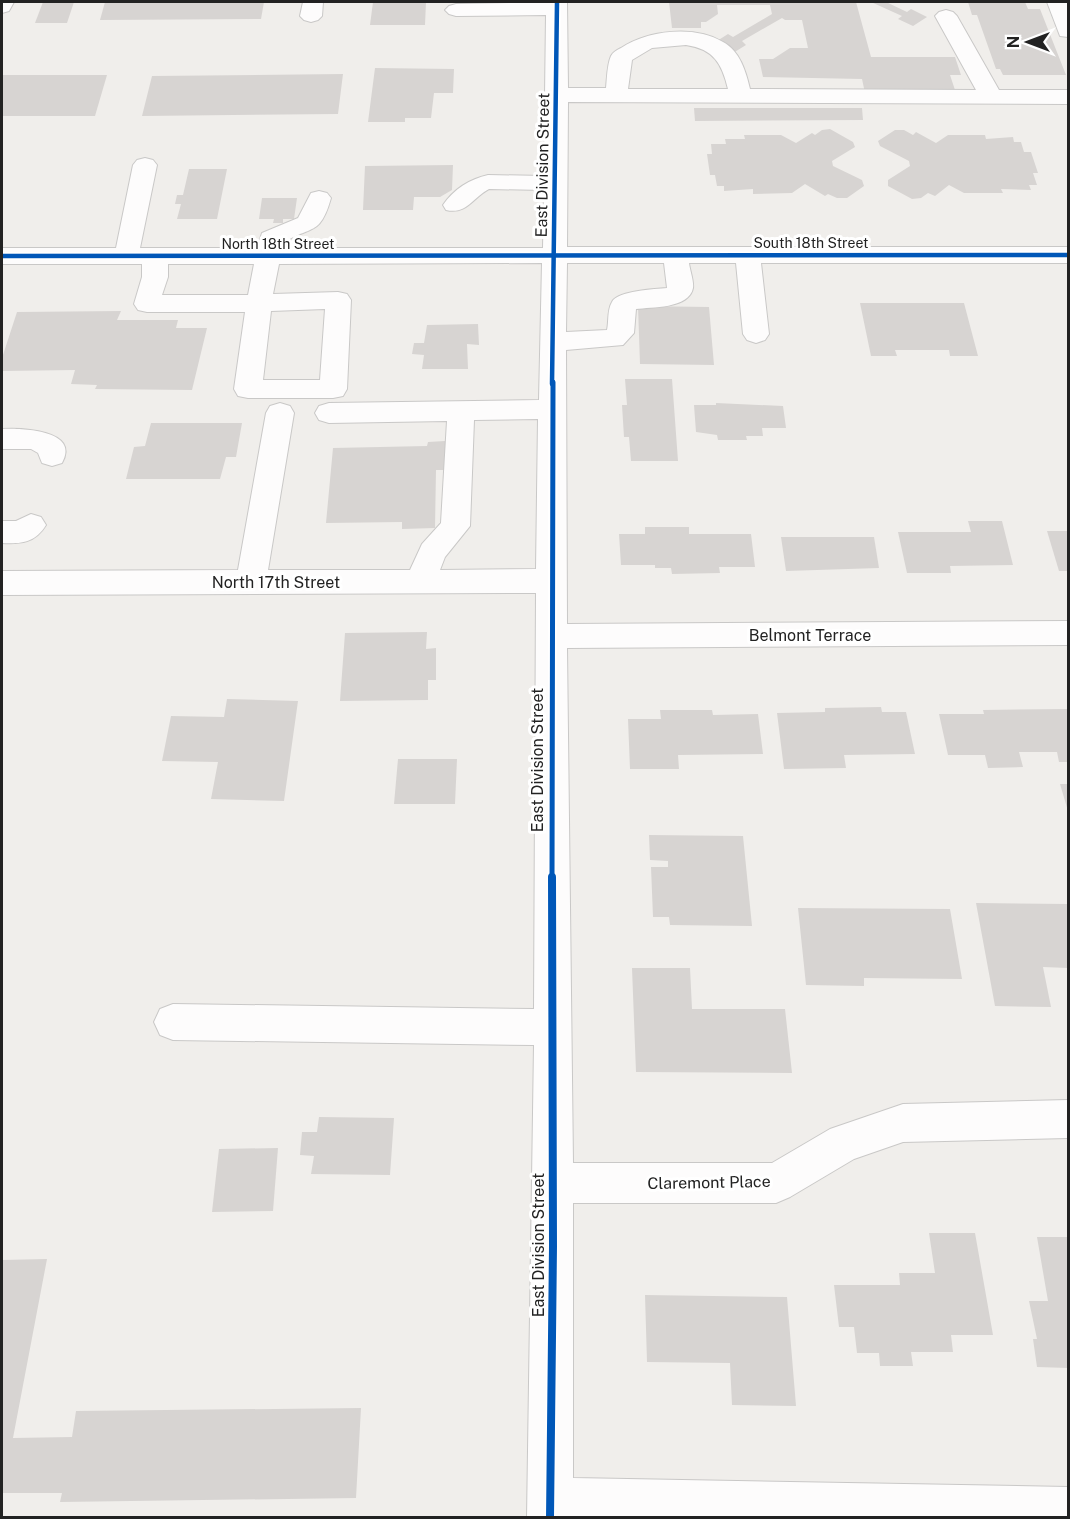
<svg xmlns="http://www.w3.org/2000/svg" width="1070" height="1519" font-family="'Public Sans',sans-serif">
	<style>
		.building { fill: #d7d4d2 }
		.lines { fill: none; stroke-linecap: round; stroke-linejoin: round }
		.minor-casing { stroke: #c9c8c7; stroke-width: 2 }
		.minor { fill: #fdfcfc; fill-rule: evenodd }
		.cycleway-far2-casing { stroke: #fff; stroke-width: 8 }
		.cycleway-far1-casing { stroke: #fff; stroke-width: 9 }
		.cycleway-casing { stroke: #fff; stroke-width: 11 }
		.cycleway-far2 { stroke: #0057b8; stroke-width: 4.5 }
		.cycleway-far1 { stroke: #0057b8; stroke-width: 5 }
		.cycleway { stroke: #0057b8; stroke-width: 8 }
		.labels { text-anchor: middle; stroke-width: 6; stroke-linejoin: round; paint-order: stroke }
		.far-street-label { font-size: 14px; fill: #222; stroke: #fff }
		.street-label { font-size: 16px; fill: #222; stroke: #fff }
	</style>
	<rect width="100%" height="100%" fill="#f0eeeb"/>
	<g class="building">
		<path d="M43 2H74L67 23H35Z"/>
		<path d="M105 2H264L261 19 100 20Z"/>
		<path d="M373 2H426L425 25H370Z"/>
		<path d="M669 2H856L871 57H955L961 75H950L956 93H865L862 79 763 77 759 59H773L790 48H808L802 20H785L782 18 742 41 746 45 725 58 706 48 728 34 733 37 772 14 770 5H717L718 14 706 22H701V28H672Z"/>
		<path d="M871 2H886L907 12 911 9 927 17 913 26 898 19 902 16Z"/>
		<path d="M968 2H1025L1028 9H1040L1066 75H1003L1000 69H996L977 15H972Z"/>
		<path d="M375 68 454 69 453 93H434L431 118H405V122H368Z"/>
		<path d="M343 74 338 114 142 116 152 76Z"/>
		<path d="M2 75H107L95 116H2Z"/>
		<path d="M694 108H862L863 120 695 121Z"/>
		<path d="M830 129 853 142 855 147 832 161 833 166 862 180 864 186 847 198H837L828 194 825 196 805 184 792 193 753 194V189L724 191V186H717L715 175H710L707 154H712L711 144H726L725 139H745L744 135H781L796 143 812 133 815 135 822 130Z"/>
		<path d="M895 130H904L913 135 916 132 936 143 948 135H985L986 139 1013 137 1014 142H1021L1024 152H1031L1038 173H1033L1037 185H1029L1031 190 1001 189 1003 193H964L949 185 935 196 928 193 921 198 912 199 888 186V180L910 166 909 161 880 146 878 141Z"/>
		<path d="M453 165 452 190 440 197H414L413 210H363L365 166Z"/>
		<path d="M189 169H227L217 219H177L181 204H175L177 195H183Z"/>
		<path d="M262 198H297L294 219H283V223H273L274 219H259Z"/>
		<path d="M860 303H964L978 356H950L949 350H895L897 356H871Z"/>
		<path d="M638 306 709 307 714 365 640 364Z"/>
		<path d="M121 311 117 320H178L176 328H207L192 390 95 389 97 385 71 384 75 370 2 371V358L17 312Z"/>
		<path d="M478 324 479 345 467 344 468 369H422L424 355 412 354 414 343H424L427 325Z"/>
		<path d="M625 379H672L678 461H631L629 437H624L622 405H627Z"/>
		<path d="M716 403 783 406 786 428H762L763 436H746L747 440H718L717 435 696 432 694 405H716Z"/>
		<path d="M151 423H242L236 457H226L220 479H126L134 447 145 446Z"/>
		<path d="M445 441V470H436L435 528 402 529V522L326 523 333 448 427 446 428 442Z"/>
		<path d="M968 521H1002L1013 565 950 566 951 573H907L898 532H971Z"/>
		<path d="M645 527H689V534H751L755 567H719L720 573 672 574 671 568H655V565H621L619 534H645Z"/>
		<path d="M1047 531H1068V571H1059Z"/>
		<path d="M781 537H874L879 568 786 571Z"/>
		<path d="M427 632 426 649 436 648V680H428V700L340 701 345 633Z"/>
		<path d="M227 699 298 701 284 801 211 799 218 762 162 761 171 716 224 717Z"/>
		<path d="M881 707 882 712H906L915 754 844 755 846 768 784 769 777 713 825 712V708Z"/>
		<path d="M1068 709V762H1059L1057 752H1019L1023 767 988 768 985 755H948L939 714H984L983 710Z"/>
		<path d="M660 710H712L713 715 758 714 763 754 678 755 679 769H630L628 719H661Z"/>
		<path d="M398 759H457L455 804H394Z"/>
		<path d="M1060 784H1068V811Z"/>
		<path d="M649 835 743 836 752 926 670 925 669 917H653L651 867H668V861L650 860Z"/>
		<path d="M976 903 1068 904V968L1043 967 1051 1007 995 1006Z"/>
		<path d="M798 908 950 909 962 979 864 978V986L806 985Z"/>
		<path d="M632 968H690L692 1009H785L792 1073 636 1072Z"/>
		<path d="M319 1117 394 1118 390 1175 311 1174 314 1156 300 1155 302 1132H317Z"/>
		<path d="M278 1148 273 1211 212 1212 219 1149Z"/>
		<path d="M929 1233H975L993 1335H951L953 1352H911L913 1366H880L879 1353H857L854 1327H839L834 1285H900L899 1273H935Z"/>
		<path d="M1037 1237H1068V1368L1037 1367 1033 1339H1037L1029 1301H1048Z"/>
		<path d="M47 1259 13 1438 72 1437 76 1411 361 1408 356 1498 60 1502 62 1493H2V1260Z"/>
		<path d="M645 1295 787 1297 796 1406 732 1405 730 1363 647 1362Z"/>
	</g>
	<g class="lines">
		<g class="minor-casing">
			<g id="minor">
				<path d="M2 2H14L9 11 2 13Z"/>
				<path d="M303 2H323L322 16 318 20 311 22 304 20 300 16Z"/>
				<path d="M567 2 568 88H606C607 79 607 65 611 56 613 52 617 50 621 48 648 30 695 25 723 42 740 51 746 72 750 89L976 90 935 16 939 12 946 10 953 12 957 16 999 90H1068V104L568 102 567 247H1068V263H761L769 334 765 340 756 343 747 340 743 334 736 263H689C690 271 694 281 693 288 689 309 651 307 636 309L634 333 623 345 566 350 567 624 1068 621V645L567 648 573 1163H772L830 1129 903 1104 1068 1100V1138L903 1142 854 1159 790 1197 776 1203H573V1478L1068 1487V1518H527L534 1045 173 1040 160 1035 154 1022 160 1009 173 1004 534 1009 536 593 2 595V571L238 570 266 413 270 406 280 403 290 406 294 413 268 570H410L422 544 441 523 447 421 329 423 319 420 315 413 319 406 329 403 539 400 542 263 279 264 273 294 338 292 347 294 351 300 347 389 343 396 333 398H248L238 396 234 389 245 312H147L138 310 134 304 142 277V264H2V248H116L133 165 137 160 145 158 153 160 157 165 140 248H257L262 233 298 218 311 193 319 191 327 193 331 198C320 237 311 225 283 243L282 248H543L544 190 489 189C473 197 467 215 446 210L443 205C454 189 470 179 488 175L544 176 546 15 456 16 449 14 445 10 449 6 456 4ZM686 45C714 49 722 64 728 89H628L632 60 652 48ZM567 263H664L667 288C655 289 617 291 612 302 607 310 609 322 607 330L566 332ZM168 264H254L248 295H162L168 277ZM325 309 320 380H263L271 311ZM538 419 536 569 440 570 445 557 470 526 474 420Z"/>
				<path d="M1047 2H1067L1068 37 1060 36Z"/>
				<path d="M2 429C21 428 81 430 62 463L52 466 42 463 38 453 31 449H2Z"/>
				<path d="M31 514 41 517 46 525C35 543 21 544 2 543V521H16Z"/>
			</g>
		</g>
		<use href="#minor" class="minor"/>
		<g class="cycleway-far2-casing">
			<g id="cycleway-far2">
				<path d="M2 256 1068 255"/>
				<path d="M552 384 557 2"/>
			</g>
		</g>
		<g class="cycleway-far1-casing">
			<path id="cycleway-far1" d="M552 879 553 382"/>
		</g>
		<g class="cycleway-casing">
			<path id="cycleway" d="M550 1518 553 1246 552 877"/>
		</g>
		<use href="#cycleway-far2" class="cycleway-far2"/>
		<use href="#cycleway-far1" class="cycleway-far1"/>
		<use href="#cycleway" class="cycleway"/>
	</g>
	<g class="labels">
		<g class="far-street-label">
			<text x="811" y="248">South 18th Street</text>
			<text x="278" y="249">North 18th Street</text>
		</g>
		<g class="street-label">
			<text transform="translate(542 165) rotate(-89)" y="6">East Division Street</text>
			<text x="276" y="588">North 17th Street</text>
			<text x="810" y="641">Belmont Terrace</text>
			<text transform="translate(537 760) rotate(-90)" y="6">East Division Street</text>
			<text transform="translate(709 1182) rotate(-1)" y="6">Claremont Place</text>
			<text transform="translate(538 1245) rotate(-90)" y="6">East Division Street</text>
		</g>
	</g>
	<rect width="1070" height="1519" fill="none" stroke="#222222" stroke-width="6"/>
	<g transform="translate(1028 42) rotate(270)" stroke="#ffffff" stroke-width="4.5" paint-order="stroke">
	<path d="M0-4.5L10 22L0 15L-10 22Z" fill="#222222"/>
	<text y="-9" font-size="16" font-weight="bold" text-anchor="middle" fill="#222222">N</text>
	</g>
</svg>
